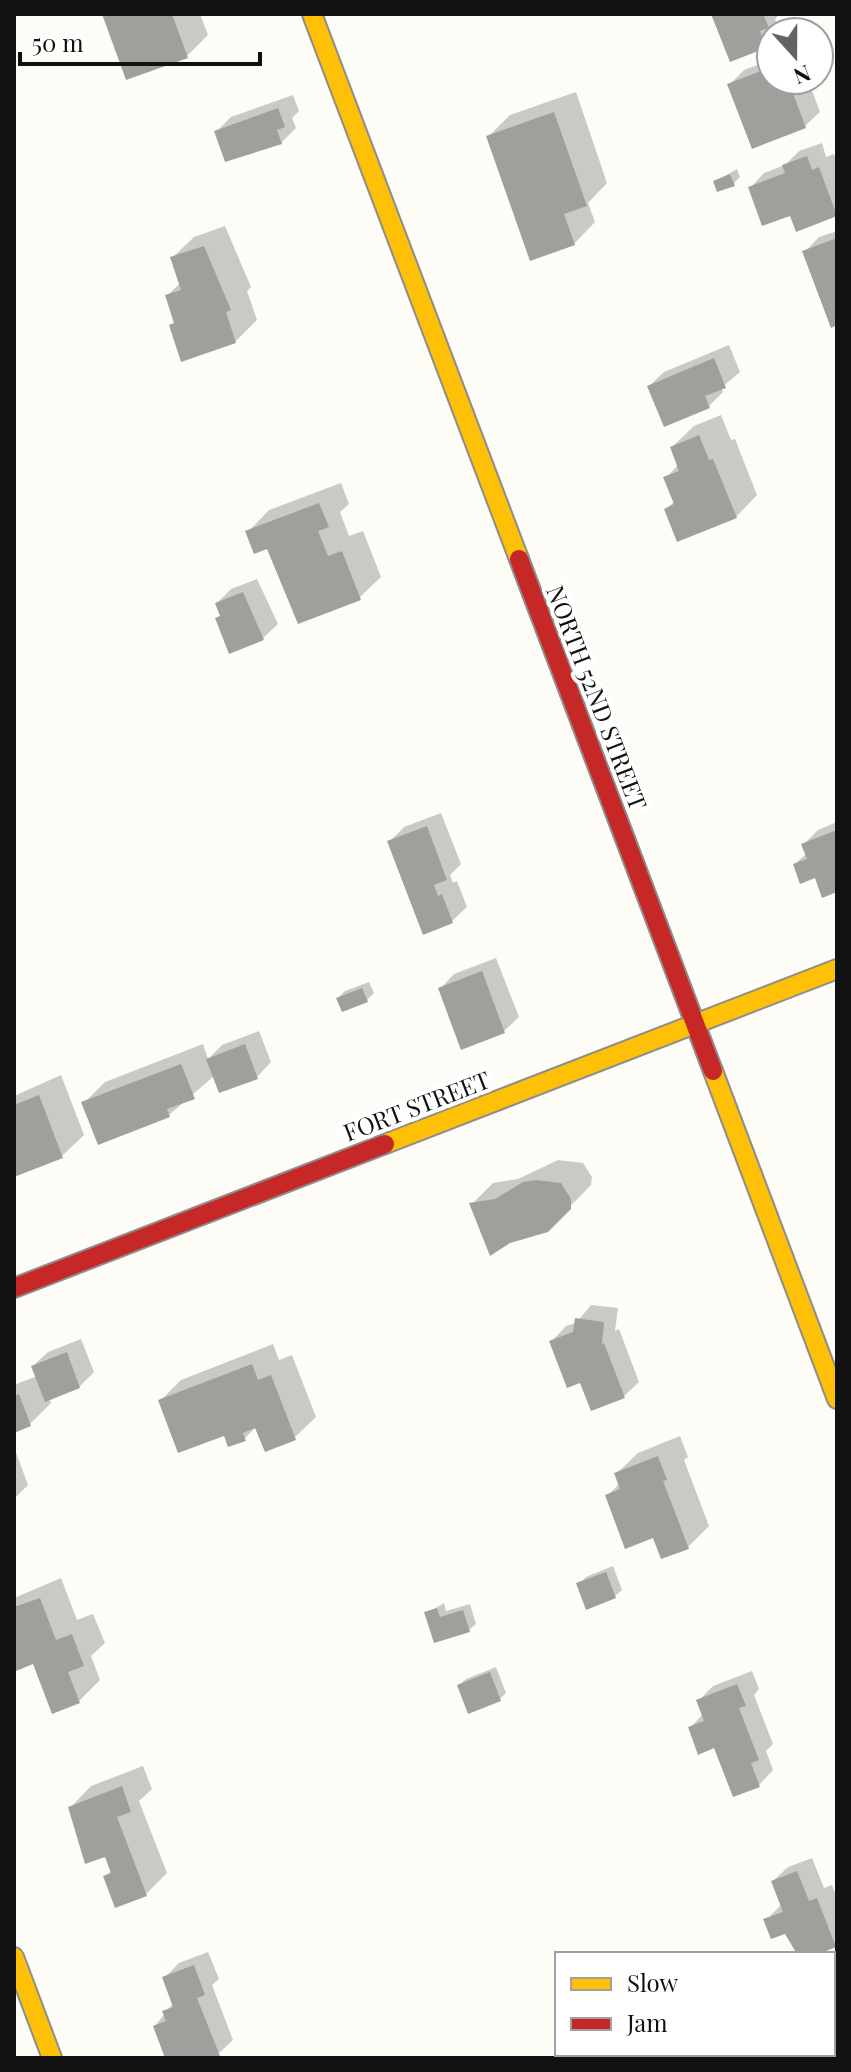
<svg xmlns="http://www.w3.org/2000/svg" width="851" height="2072" font-family="'Playfair Display',serif">
	<style>
		.shadow { fill: #0003 }
		.building { fill: #a19f9c }
		.lines { fill: none; stroke-linecap: round; stroke-linejoin: round }
		.slow-casing { stroke: #8e8d8b; stroke-width: 22 }
		.jam-casing { stroke: #8e8d8b; stroke-width: 22 }
		.slow { stroke: #ffc107; stroke-width: 18 }
		.jam { stroke: #c62828; stroke-width: 18 }
		.labels { text-anchor: middle; stroke-width: 8; stroke-linejoin: round; paint-order: stroke }
		.street-label { font-size: 24px; fill: #111; stroke: #fff }
	</style>
	<rect width="100%" height="100%" fill="#fdfcf7"/>
	<g class="shadow">
		<path d="M104 14H200L208 35 187 56Z"/>
		<path d="M713 14H780L775 19 780 32H771V40L765 46Z"/>
		<path d="M771 60V80H808L820 112 805 126 730 84 744 70Z"/>
		<path d="M576 92 607 183 588 203 595 222 574 244 488 137 510 115Z"/>
		<path d="M293 95 299 111 292 118 296 128 281 143 216 132 231 117Z"/>
		<path d="M822 143 826 157 834 154 837 162V214L797 229 791 213 750 188 764 173 785 165 799 151Z"/>
		<path d="M737 169 740 177 733 184 715 182Z"/>
		<path d="M225 226 251 287 247 291 257 320 235 342 171 326 176 321 167 296 181 282 172 258 194 237Z"/>
		<path d="M837 231V323L805 252 819 237Z"/>
		<path d="M729 345 740 372 721 388 723 392 709 406 649 386 664 372Z"/>
		<path d="M721 415 731 440 735 439 757 495 736 517 666 509 675 501 666 478 679 464 672 447 694 426Z"/>
		<path d="M341 483 349 504 340 512 349 536 363 531 381 577 359 598 248 532 269 510Z"/>
		<path d="M257 579 278 624 263 638 230 651 218 618 221 615 217 603 231 589Z"/>
		<path d="M441 813 461 864 450 875 453 883 457 881 467 907 452 921 389 842 404 827Z"/>
		<path d="M837 822V890L795 864 807 853 804 844 818 830Z"/>
		<path d="M496 958 519 1017 504 1031 440 989 454 974Z"/>
		<path d="M369 982 374 993 367 1000 338 998 345 991Z"/>
		<path d="M259 1031 271 1062 257 1077 214 1076 169 1115 84 1103 105 1082 203 1044 208 1059 222 1045Z"/>
		<path d="M61 1075 84 1135 62 1156 14 1175V1096Z"/>
		<path d="M558 1160 583 1163 592 1177 591 1185 547 1230 472 1204 493 1183 518 1179Z"/>
		<path d="M591 1305 618 1308 615 1331 619 1329 639 1382 624 1396 552 1341 566 1326 576 1323Z"/>
		<path d="M81 1339 94 1372 79 1387 49 1398 51 1403 30 1424 14 1431V1385L37 1376 33 1366 48 1352Z"/>
		<path d="M273 1344 279 1360 292 1355 316 1417 294 1438 257 1426 244 1439 225 1433 160 1401 181 1380Z"/>
		<path d="M680 1436 688 1457 684 1460 709 1526 688 1547 655 1536 607 1496 620 1483 616 1474 638 1453Z"/>
		<path d="M14 1447 28 1485 14 1499Z"/>
		<path d="M613 1566 622 1590 615 1596 579 1584 586 1577Z"/>
		<path d="M61 1578 77 1620 93 1614 105 1643 91 1656 100 1680 79 1701 34 1662 14 1660V1598Z"/>
		<path d="M444 1603 446 1611 470 1604 476 1624 469 1630 427 1613Z"/>
		<path d="M496 1667 506 1693 499 1700 459 1685 466 1679Z"/>
		<path d="M752 1671 759 1689 754 1695 773 1744 766 1751 773 1770 759 1785 690 1728 703 1714 698 1701 713 1686Z"/>
		<path d="M143 1766 152 1789 139 1801 167 1873 146 1894 105 1877 112 1870 106 1854 70 1808 91 1786Z"/>
		<path d="M812 1858 824 1888 832 1885 837 1898V1944L814 1954H798L786 1931 766 1920 782 1904 773 1881 788 1867Z"/>
		<path d="M208 1952 219 1979 212 1985 233 2040 218 2054 209 2058H167L155 2026 174 2002 164 1978 179 1963Z"/>
	</g>
	<g class="building">
		<path d="M102 14H172L188 58 126 80Z"/>
		<path d="M711 14H763L769 28 760 31 766 48 730 62Z"/>
		<path d="M771 67V80H788L806 128 752 149 727 84Z"/>
		<path d="M278 108 285 127 277 130 282 144 225 162 214 131Z"/>
		<path d="M554 112 587 206 564 214 575 245 530 261 486 136Z"/>
		<path d="M807 156 812 170 819 167 837 216 796 232 790 216 762 226 748 187 785 173 782 165Z"/>
		<path d="M730 174 735 186 717 192 713 181Z"/>
		<path d="M837 238V325L831 328 802 251Z"/>
		<path d="M204 246 231 310 226 312 236 343 181 362 169 325 174 323 165 295 181 290 170 257Z"/>
		<path d="M714 358 726 388 705 396 710 408 664 427 647 386Z"/>
		<path d="M699 435 709 460 713 459 737 518 677 542 664 509 674 504 663 477 679 471 670 447Z"/>
		<path d="M319 503 329 527 318 531 328 556 342 551 361 600 298 624 267 549 254 554 245 531Z"/>
		<path d="M243 592 264 640 229 654 215 618 220 616 215 603Z"/>
		<path d="M427 826 447 880 434 885 438 896 442 894 453 923 423 935 387 841Z"/>
		<path d="M837 830V892L822 898 815 878 800 884 793 864 807 859 801 844Z"/>
		<path d="M482 971 505 1033 461 1050 438 988Z"/>
		<path d="M362 988 368 1002 342 1012 336 998Z"/>
		<path d="M245 1044 258 1079 219 1093 206 1059Z"/>
		<path d="M181 1064 195 1099 167 1109 170 1117 98 1145 81 1102Z"/>
		<path d="M39 1095 63 1158 14 1177V1105Z"/>
		<path d="M536 1180 561 1183 571 1199V1209L548 1232 510 1243 490 1256 469 1203 495 1199 523 1182Z"/>
		<path d="M575 1318 604 1322 602 1344 604 1343 625 1398 591 1411 580 1383 567 1388 549 1341 573 1332Z"/>
		<path d="M67 1352 80 1388 45 1402 31 1366Z"/>
		<path d="M252 1364 258 1380 271 1375 296 1440 265 1452 255 1428 243 1433 246 1441 228 1447 224 1436 178 1453 158 1400Z"/>
		<path d="M19 1394 31 1426 14 1433V1396Z"/>
		<path d="M658 1456 667 1480 663 1481 689 1549 661 1559 653 1538 625 1549 605 1495 620 1489 614 1473Z"/>
		<path d="M606 1572 616 1598 586 1610 576 1583Z"/>
		<path d="M40 1598 56 1640 72 1634 84 1666 68 1672 80 1703 52 1714 33 1664 16 1671 14 1666V1607Z"/>
		<path d="M437 1608 440 1617 463 1610 470 1632 434 1643 424 1612Z"/>
		<path d="M490 1672 501 1701 468 1714 457 1685Z"/>
		<path d="M737 1684 746 1706 739 1708 759 1760 751 1763 760 1787 733 1797 714 1748 698 1755 688 1727 704 1721 696 1700Z"/>
		<path d="M122 1786 131 1812 117 1817 147 1896 115 1908 103 1876 111 1873 105 1857 85 1864 68 1807Z"/>
		<path d="M797 1871 809 1901 817 1898 836 1947 819 1954H797L785 1934 771 1939 763 1919 783 1912 771 1881Z"/>
		<path d="M194 1965 205 1995 197 1998 220 2056 165 2058 153 2026 166 2021 162 2011 173 2007 162 1977Z"/>
	</g>
	<g class="lines">
		<g class="slow-casing">
			<g id="slow">
				<path d="M312 14 519 559"/>
				<path d="M713 1071 837 1399"/>
				<path d="M385 1144 837 969"/>
				<path d="M14 1957 52 2058"/>
			</g>
		</g>
		<g class="jam-casing">
			<g id="jam">
				<path d="M519 559 713 1071"/>
				<path d="M14 1288 385 1144"/>
			</g>
		</g>
		<use href="#slow" class="slow"/>
		<use href="#jam" class="jam"/>
	</g>
	<g class="labels">
		<g class="street-label">
			<text transform="translate(596 698) rotate(69)" y="8">NORTH 52ND STREET</text>
			<text transform="translate(417 1107) rotate(-21)" y="8">FORT STREET</text>
		</g>
	</g>
	<rect width="851" height="2072" fill="none" stroke="#111111" stroke-width="32"/>
	<rect x="555" y="1952" width="280" height="104" fill="#ffffff" stroke="#a0a0a0" stroke-width="2"/>
	<rect x="571" y="1978" width="40" height="12" fill="#ffc107" stroke="#a0a0a0" stroke-width="2"/>
	<text x="627" y="1992" font-size="24" fill="#111111">Slow</text>
	<rect x="571" y="2018" width="40" height="12" fill="#c62828" stroke="#a0a0a0" stroke-width="2"/>
	<text x="627" y="2032" font-size="24" fill="#111111">Jam</text>
	<g transform="translate(795 56) rotate(159)"><circle r="38" fill="#ffffff" stroke="#a0a0a0" stroke-width="2"/>
	<path d="M0-6L14 30L0 20L-14 30Z" fill="#646362"/>
	<text y="-12" font-size="22" font-weight="bold" text-anchor="middle" fill="#111111">N</text>
	</g>
	<path d="M20 52v12h240v-12" fill="none" stroke="#111111" stroke-width="4"/>
	<text x="32" y="52" font-size="24" fill="#111111" stroke="#ffffff" stroke-width="6" paint-order="stroke">50 m</text>
</svg>
